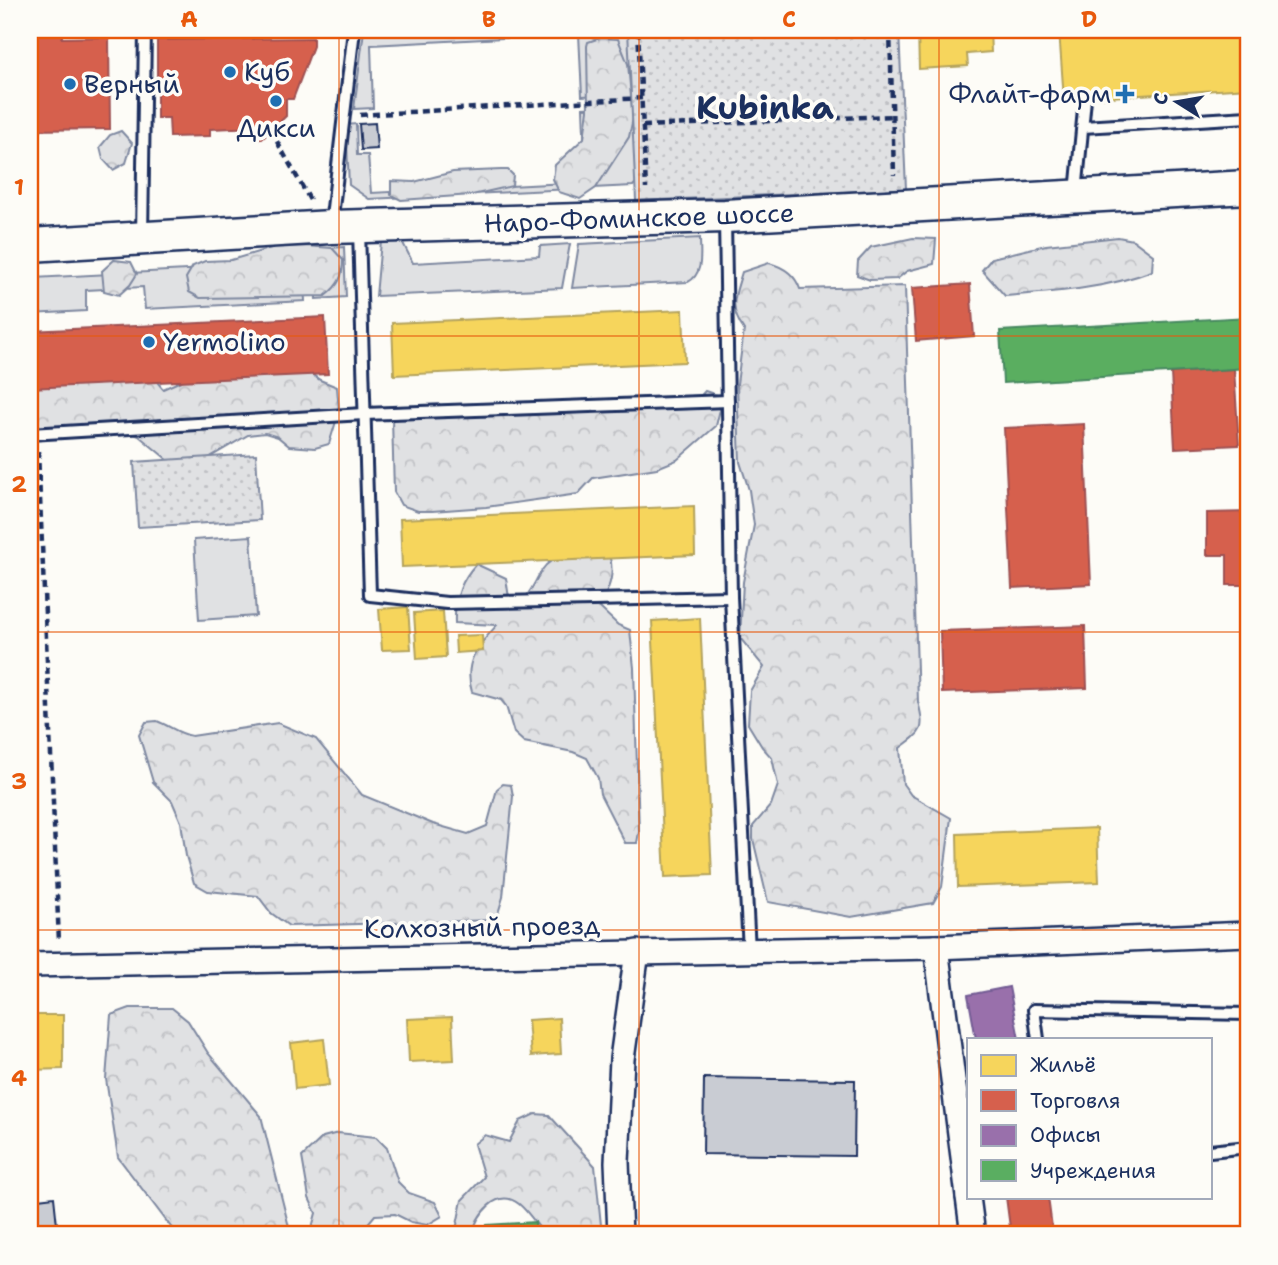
<svg xmlns="http://www.w3.org/2000/svg" width="1278" height="1265" font-family="'Shantell Sans',sans-serif">
	<style>
		.green { fill: #e0e1e3; stroke: #7e88a0; stroke-width: 2 }
		.forest { fill: url(#forest-crowns); stroke: #7e88a0; stroke-width: 2 }
		.park { fill: url(#park-dots); stroke: #7e88a0; stroke-width: 2 }
		.homes { fill: #f6d55c; stroke: #b4a35d; stroke-width: 2 }
		.shops { fill: #d6604d; stroke: #9e5152; stroke-width: 2 }
		.offices { fill: #9970ab; stroke: #735c94; stroke-width: 2 }
		.public { fill: #5aae61; stroke: #478860; stroke-width: 2 }
		.building { fill: #c9ccd3; stroke: #1b2f5e; stroke-width: 2 }
		.lines { fill: none; stroke-linecap: round; stroke-linejoin: round }
		.lane-casing { stroke: #1b2f5e; stroke-width: 16 }
		.street-casing { stroke: #1b2f5e; stroke-width: 28 }
		.secondary-casing { stroke: #1b2f5e; stroke-width: 37 }
		.path { stroke: #1b2f5e; stroke-width: 4.5; stroke-dasharray: 7 5; stroke-linecap: butt }
		.lane { stroke: #fdfcf7; stroke-width: 10 }
		.street { stroke: #fdfcf7; stroke-width: 23 }
		.secondary { stroke: #fdfcf7; stroke-width: 32 }
		.grid { fill: none; stroke: #e8590c; stroke-width: 2; stroke-opacity: 0.55 }
		.poi-dot { fill: #1f6fb2; stroke: #fdfcf7; stroke-width: 2.5 }
		.labels { text-anchor: middle; stroke-width: 7; stroke-linejoin: round; paint-order: stroke }
		.poi-label { font-size: 26px; fill: #1b2f5e; stroke: #fdfcf7; text-anchor: start }
		.street-label { font-size: 26px; fill: #1b2f5e; stroke: #fdfcf7 }
		.district-label { font-size: 33px; font-weight: bold; fill: #1b2f5e; stroke: #fdfcf7 }
		.neatline { fill: none; stroke: #e8590c; stroke-width: 2.5 }
		.grid-label { font-size: 23px; text-anchor: middle; font-weight: bold; fill: #e8590c }
	</style>
	<defs>
		<pattern id="forest-crowns" width="20" height="18" patternUnits="userSpaceOnUse" patternTransform="scale(1.75)"><rect width="20" height="18" fill="#e0e1e3"/><path d="M2 6a3 3 0 1 1 6 0M12 15a3 3 0 1 1 6 0" fill="none" stroke="#c0c1c5"/></pattern>
		<pattern id="park-dots" width="8" height="8" patternUnits="userSpaceOnUse" patternTransform="scale(1.75)"><rect width="8" height="8" fill="#e0e1e3"/><path d="M2 2h.1M6 6h.1" fill="none" stroke="#c0c1c5" stroke-width="1.8" stroke-linecap="round"/></pattern>
	</defs>
	<rect width="100%" height="100%" fill="#fdfcf7"/>
	<filter id="ink" filterUnits="userSpaceOnUse"><feTurbulence type="fractalNoise" baseFrequency=".0143" numOctaves="2"/><feDisplacementMap in="SourceGraphic" scale="14" xChannelSelector="R" yChannelSelector="G"/><feConvolveMatrix kernelMatrix="1 2 1 2 8 2 1 2 1" color-interpolation-filters="sRGB"/></filter>
	<g filter="url(#ink)">
		<g class="green">
			<path d="M364 30H635L638 93 582 96 579 34 371 45 373 108 354 109Z"/>
			<path d="M640 105 643 175 633 186 369 199 349 185 346 125 356 124 357 155H368L371 193 586 182 583 108Z"/>
			<path d="M700 238C700 254 704 274 688 282L572 288 579 244Z"/>
			<path d="M381 241H402L413 263 539 256 540 246 570 244 562 288 376 296Z"/>
			<path d="M344 247 346 297 316 299 313 249Z"/>
			<path d="M302 249 305 301 145 309 143 287 86 290V311L30 314V263L33 262 34 278 285 265Z"/>
			<path d="M251 536 256 616 199 620 194 540Z"/>
		</g>
		<g class="forest">
			<path d="M600 38 618 39 628 64 633 118 629 137 596 188 580 199 559 192 553 179 555 165 584 138 588 110 587 46 588 42Z"/>
			<path d="M121 131 132 143 126 163 113 170 103 159 100 147 110 135Z"/>
			<path d="M501 170H508L513 175 512 186 472 195 401 200 391 195V181L414 182 453 172Z"/>
			<path d="M1118 237 1133 240 1153 255 1152 271C1105 289 1055 292 1005 296L982 270 992 258 1046 245Z"/>
			<path d="M913 238 936 239 934 264 907 271 897 279 870 280 857 275 858 261 871 247Z"/>
			<path d="M306 246 332 248 343 260C343 277 339 285 325 296L200 298 189 292 186 278 193 266 205 261 231 260 275 247Z"/>
			<path d="M114 260 131 262 137 274 130 285 119 295 104 291 102 271Z"/>
			<path d="M769 263C784 267 795 274 800 289L905 286 918 702C926 730 922 732 900 748L903 784 911 795 951 818 942 887 933 903 851 917 768 902 753 839V826L771 805 778 785 772 758 762 747 748 724 750 691 764 667 740 638 743 582 754 525 749 490 740 462 737 384 744 330C728 307 735 296 742 272Z"/>
			<path d="M304 369 320 380 337 387 339 412 329 444 315 448 289 446 278 437 265 433 248 435 205 460 169 461 139 436 125 430 30 437V380L67 376 153 377 163 389 192 376Z"/>
			<path d="M705 391 723 397 716 426 677 460 657 468 593 478 578 494 486 507 432 511H418L401 505 394 492 392 418 408 411 511 414 637 409 694 403Z"/>
			<path d="M609 555C616 575 608 589 600 608L618 625 630 630 634 668 639 832 637 843H625L600 794 598 778 587 758 573 752 524 742 514 733 506 706 501 700 472 692C463 662 477 647 497 625L455 623C454 600 460 581 476 564L506 578 509 598 521 602C532 592 534 582 542 570 555 550 587 555 609 555Z"/>
			<path d="M157 721C170 726 179 734 192 736L278 723 316 739 362 795 433 824 468 834 487 826 497 789 503 784 511 785 513 796 503 897 496 920 289 926 271 913 258 896 208 891 194 883 186 856 181 822 172 801 153 782 139 735 146 722Z"/>
			<path d="M130 1008H172L188 1021 208 1053 261 1116 291 1235H177L118 1157 106 1079 111 1015Z"/>
			<path d="M535 1114 549 1115 595 1166 602 1235H545C537 1226 529 1212 519 1204 497 1187 476 1215 472 1235H455L462 1200 484 1177 474 1144 485 1135 509 1142 520 1121Z"/>
			<path d="M338 1133 376 1137 387 1148 398 1182 409 1193 435 1202 442 1216 427 1225 411 1222 395 1214 375 1215 365 1227 364 1235H310L316 1213 309 1198 302 1157 323 1137Z"/>
		</g>
		<g class="park">
			<path d="M628 30H899L906 189 636 201Z"/>
			<path d="M256 454 260 520 138 527 134 462Z"/>
		</g>
		<g class="homes">
			<path d="M918 30H990L991 52 967 54 968 66 919 69Z"/>
			<path d="M1059 30H1248V88L1064 100Z"/>
			<path d="M683 310 685 362 394 375 392 323Z"/>
			<path d="M694 506 695 555 402 567 400 519Z"/>
			<path d="M408 607 411 649 382 650 379 609Z"/>
			<path d="M443 611 446 657 417 659 414 613Z"/>
			<path d="M700 618 712 875 665 877 652 621Z"/>
			<path d="M482 635 483 651 456 653 455 636Z"/>
			<path d="M1097 828 1099 882 958 887 957 834Z"/>
			<path d="M30 1015H63V1069L30 1070Z"/>
			<path d="M452 1017 454 1060 409 1062 407 1019Z"/>
			<path d="M559 1018 561 1054 531 1056 528 1020Z"/>
			<path d="M324 1039 329 1085 295 1089 291 1043Z"/>
		</g>
		<g class="shops">
			<path d="M30 30H62V38L109 37 110 129 30 130Z"/>
			<path d="M313 38V46L293 99H286V116L262 139H259L258 127 210 129V136L170 137 169 118H157V40Z"/>
			<path d="M970 284 974 336 916 341 912 288Z"/>
			<path d="M325 317 328 374 30 388V331Z"/>
			<path d="M1234 369 1239 445 1175 448 1171 373Z"/>
			<path d="M1084 424 1091 584 1012 588 1004 428Z"/>
			<path d="M1248 512V585H1227V555H1207V513Z"/>
			<path d="M1085 626 1087 688 942 693 940 631Z"/>
			<path d="M1006 1197H1048L1053 1235H1011Z"/>
		</g>
		<path class="offices" d="M1009 987 1019 1039H976L968 995Z"/>
		<g class="public">
			<path d="M1248 317V368L1003 383 1000 331Z"/>
			<path d="M535 1222 536 1235H488L487 1225Z"/>
		</g>
		<g class="building">
			<path d="M375 123 377 149 361 150 359 124Z"/>
			<path d="M704 1078 855 1080 854 1156 703 1154Z"/>
			<path d="M54 1197 57 1225 30 1228V1200Z"/>
		</g>
		<g class="lines">
			<g class="lane-casing">
				<g id="lane">
					<path d="M1083 127 1248 117"/>
					<path d="M1076 193 1085 99"/>
					<path d="M331 225 354 30"/>
					<path d="M359 230 370 595 447 603 731 597 725 219"/>
					<path d="M142 237 145 30"/>
					<path d="M30 434 364 414 728 401"/>
					<path d="M731 597 749 951"/>
					<path d="M1038 1039 1034 1010 1248 1014"/>
					<path d="M1210 1151 1248 1147"/>
				</g>
			</g>
			<g class="street-casing">
				<g id="street">
					<path d="M936 947 968 1196"/>
					<path d="M30 965 936 947 1248 934"/>
					<path d="M968 1197 973 1235"/>
					<path d="M620 1235 617 1162 622 1059 637 952"/>
				</g>
			</g>
			<g class="secondary-casing">
				<path id="secondary" d="M30 245 331 227 725 216 1248 187"/>
			</g>
			<g class="path">
				<path d="M638 30 646 188"/>
				<path d="M709 30V33L805 30"/>
				<path d="M890 30 894 175"/>
				<path d="M360 115 642 98"/>
				<path d="M643 126 893 116"/>
				<path d="M271 131 310 200"/>
				<path d="M38 451 59 942"/>
			</g>
			<use href="#lane" class="lane"/>
			<use href="#street" class="street"/>
			<use href="#secondary" class="secondary"/>
		</g>
	</g>
	<path class="grid" d="M339 30V1235M639 30V1235M939 30V1235M30 336H1248M30 632H1248M30 930H1248"/>
	<g class="poi-dot">
		<circle cx="230" cy="72" r="7"/>
		<circle cx="70" cy="84" r="7"/>
		<path d="M1121.5 83.5h7v7h7v7h-7v7h-7v-7h-7v-7h7z"/>
		<circle cx="276" cy="101" r="7"/>
		<circle cx="149" cy="342" r="7"/>
	</g>
	<g class="labels">
		<g class="poi-label">
			<text x="244" y="81">Куб</text>
			<text x="84" y="93">Верный</text>
			<text x="1111" y="103" text-anchor="end">Флайт-фарм</text>
			<text x="276" y="137" text-anchor="middle">Дикси</text>
			<text x="163" y="351">Yermolino</text>
		</g>
		<g class="street-label">
			<text transform="translate(639 218) rotate(-2)" y="9">Наро-Фоминское шоссе</text>
			<text transform="translate(482 927) rotate(-1)" y="9">Колхозный проезд</text>
		</g>
		<g class="district-label">
			<text x="765" y="119">Kubinka</text>
		</g>
	</g>
	<rect width="1278" height="1265" fill="none" stroke="#fdfcf7" stroke-width="77"/>
	<rect x="967" y="1038" width="245" height="161" fill="#fdfcf7" stroke="#a3aaba" stroke-width="2"/>
	<rect x="981" y="1055" width="35" height="21" fill="#f6d55c" stroke="#a3aaba" stroke-width="2"/>
	<text x="1030" y="1072" font-size="21" fill="#1b2f5e">Жильё</text>
	<rect x="981" y="1090" width="35" height="21" fill="#d6604d" stroke="#a3aaba" stroke-width="2"/>
	<text x="1030" y="1108" font-size="21" fill="#1b2f5e">Торговля</text>
	<rect x="981" y="1125" width="35" height="21" fill="#9970ab" stroke="#a3aaba" stroke-width="2"/>
	<text x="1030" y="1142" font-size="21" fill="#1b2f5e">Офисы</text>
	<rect x="981" y="1160" width="35" height="21" fill="#5aae61" stroke="#a3aaba" stroke-width="2"/>
	<text x="1030" y="1178" font-size="21" fill="#1b2f5e">Учреждения</text>
	<g transform="translate(1177 102) rotate(281)" stroke="#fdfcf7" stroke-width="5" paint-order="stroke">
	<path d="M0-5L12 26L0 18L-12 26Z" fill="#1b2f5e"/>
	<text y="-10" font-size="19" font-weight="bold" text-anchor="middle" fill="#1b2f5e">С</text>
	</g>
	<rect x="38" y="38" width="1202" height="1188" class="neatline"/>
	<g class="grid-label">
		<text x="189" y="27">A</text>
		<text x="489" y="27">B</text>
		<text x="789" y="27">C</text>
		<text x="1089" y="27">D</text>
		<text x="19" y="195">1</text>
		<text x="19" y="492">2</text>
		<text x="19" y="789">3</text>
		<text x="19" y="1086">4</text>
	</g>
</svg>
